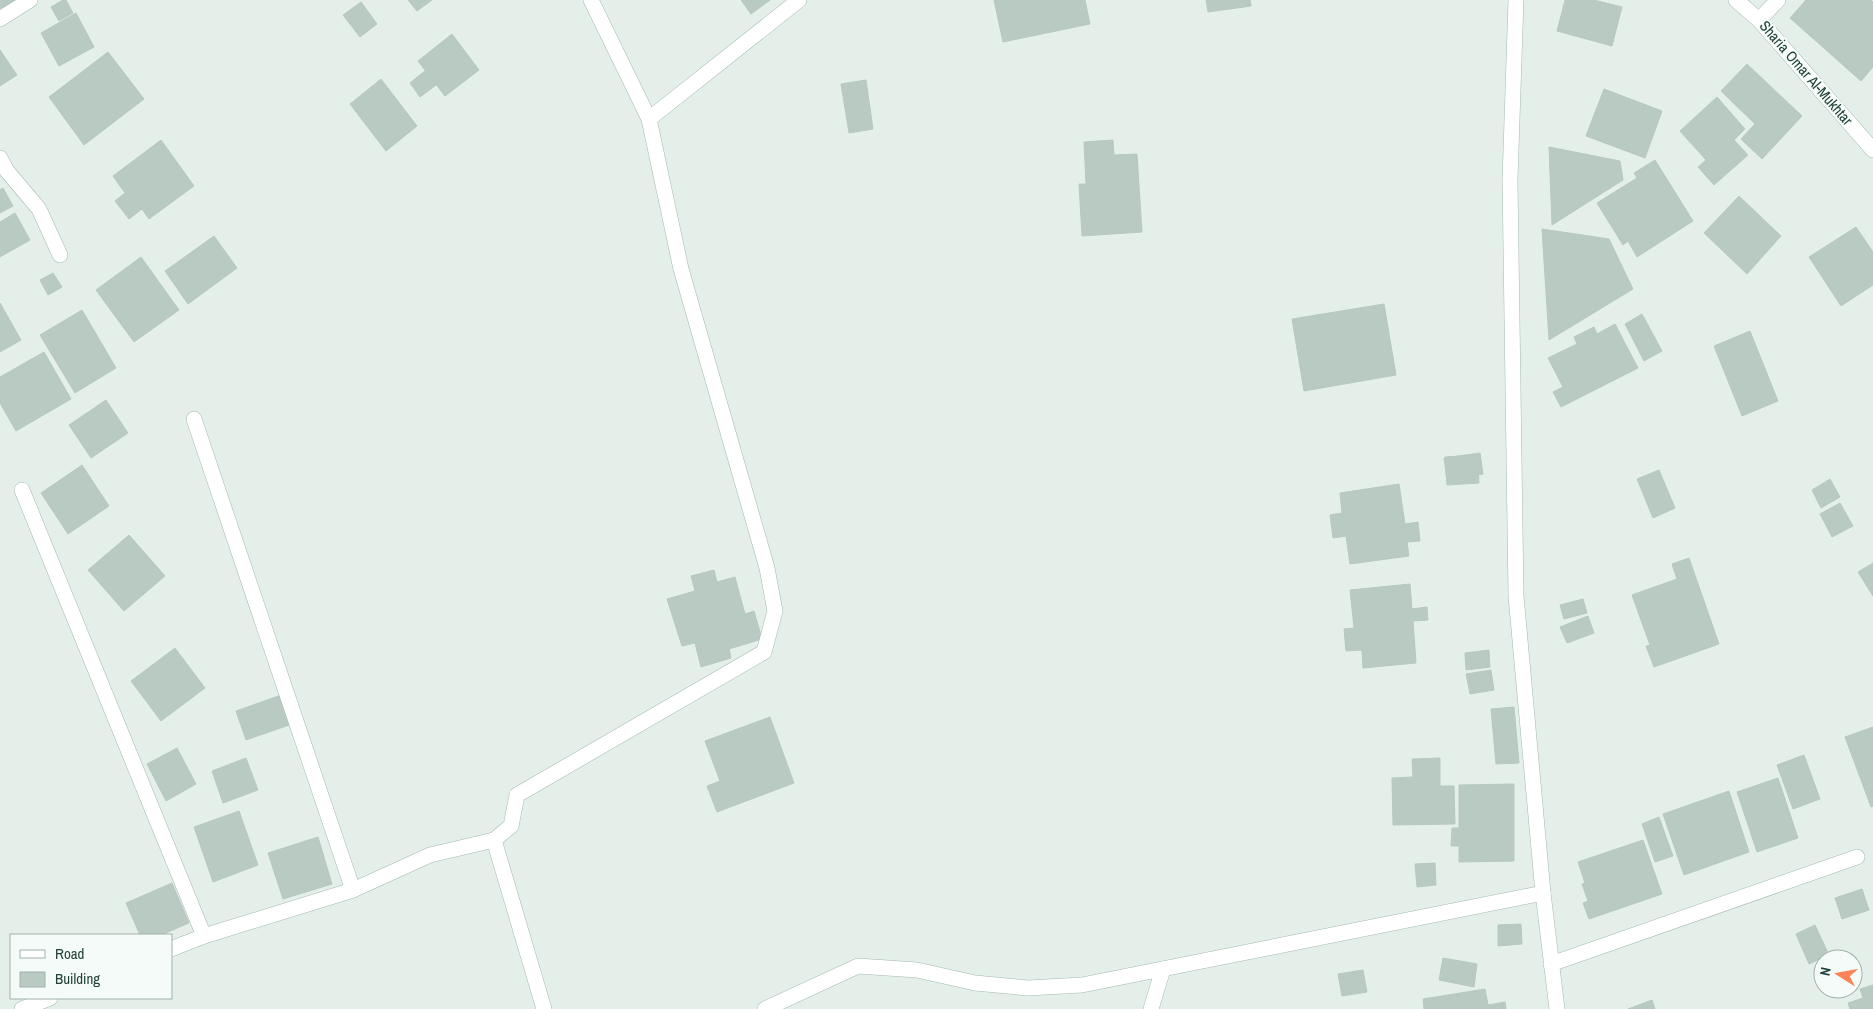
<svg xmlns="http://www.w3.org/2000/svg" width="1873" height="1009" font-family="'Archivo Narrow',sans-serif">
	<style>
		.building { fill: #b9cac3; stroke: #b6c9c2 }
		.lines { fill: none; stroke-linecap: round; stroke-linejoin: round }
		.minor-casing { stroke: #a6b8b2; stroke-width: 16 }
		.minor { stroke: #fff; stroke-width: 15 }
		.labels { text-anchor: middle; stroke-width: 4; stroke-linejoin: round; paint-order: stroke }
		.street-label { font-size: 15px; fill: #22423a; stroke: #f5fbf8 }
	</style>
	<rect width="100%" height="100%" fill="#e4efea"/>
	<g class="building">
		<path d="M0 0H16L1 10Z"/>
		<path d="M63 0H66L73 13 59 21 51 7Z"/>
		<path d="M408 0H432L417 11Z"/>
		<path d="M741 0H770L751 14Z"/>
		<path d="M994 0H1085L1090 24 1003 42Z"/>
		<path d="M1206 0H1250L1251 6 1208 12Z"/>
		<path d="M1565 0H1594L1622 7 1612 46 1557 31Z"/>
		<path d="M1806 0H1871L1873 2V67L1861 81 1790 18Z"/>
		<path d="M361 2 377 24 360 37 343 15Z"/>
		<path d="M76 13 94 47 59 66 41 33Z"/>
		<path d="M452 34 479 70 445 96 418 61Z"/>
		<path d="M0 50 17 75 0 86Z"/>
		<path d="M108 52 144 99 84 145 49 97Z"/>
		<path d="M1747 64 1802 116 1762 159 1741 139 1755 124 1721 91Z"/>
		<path d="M425 71 436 85 420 97 410 83Z"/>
		<path d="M381 79 417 126 386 151 350 104Z"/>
		<path d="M866 80 873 129 849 133 841 84Z"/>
		<path d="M1604 89 1662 111 1645 158 1586 136Z"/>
		<path d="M1717 97 1745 129 1734 140 1748 155 1714 185 1698 167 1706 160 1680 131Z"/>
		<path d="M161 140 194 186 149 219 142 209 129 219 115 201 125 193 113 176Z"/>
		<path d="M1113 140 1114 155 1137 154 1142 232 1082 236 1079 184H1086L1084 142Z"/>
		<path d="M1549 147 1620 161 1623 180 1552 225Z"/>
		<path d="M1655 160 1693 221 1637 257 1628 241 1623 245 1597 203 1637 178 1634 173Z"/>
		<path d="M3 188 13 206 0 213V190Z"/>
		<path d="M1739 196 1781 236 1747 274 1704 233Z"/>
		<path d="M15 213 30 240 0 257V222Z"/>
		<path d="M1856 227 1873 252V285L1841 306 1809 257Z"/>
		<path d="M1542 229 1609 239 1633 289 1549 340Z"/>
		<path d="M214 236 237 268 188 304 165 271Z"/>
		<path d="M141 257 179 310 134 342 96 290Z"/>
		<path d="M53 273 62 287 48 295 40 280Z"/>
		<path d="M0 303 21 340 0 352Z"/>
		<path d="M1384 304 1396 375 1304 391 1292 319Z"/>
		<path d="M82 310 116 368 75 393 40 335Z"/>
		<path d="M1642 314 1662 351 1644 361 1625 324Z"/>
		<path d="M1615 324 1638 368 1561 407 1553 392 1563 387 1548 358 1577 344 1574 337 1594 327 1597 334Z"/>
		<path d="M1750 331 1778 401 1742 416 1714 346Z"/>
		<path d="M44 352 71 399 16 431 0 403V377Z"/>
		<path d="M106 400 128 433 91 458 69 425Z"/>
		<path d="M1480 453 1483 474 1447 480 1444 458Z"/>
		<path d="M1477 455 1479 483 1447 485 1445 457Z"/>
		<path d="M82 465 109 506 68 534 41 493Z"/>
		<path d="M1659 470 1675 508 1653 518 1637 479Z"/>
		<path d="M1830 479 1840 497 1821 508 1812 490Z"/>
		<path d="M1399 484 1405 524 1418 522 1420 541 1407 542 1409 556 1350 564 1346 536 1333 538 1330 515 1342 513 1340 493Z"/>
		<path d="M1840 503 1853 526 1832 537 1820 514Z"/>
		<path d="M129 535 165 576 124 611 88 570Z"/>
		<path d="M1689 558 1719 644 1654 667 1646 646 1650 645 1632 595 1677 579 1672 564Z"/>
		<path d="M1873 563V596L1858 572Z"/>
		<path d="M714 570 717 582 735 577 745 614 754 611 762 639 729 649 731 658 701 667 695 643 682 646 667 599 695 591 691 576Z"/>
		<path d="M1410 584 1412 609 1427 607 1428 620 1413 621 1416 663 1363 668 1362 650 1346 651 1344 629 1354 628 1350 590Z"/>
		<path d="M1583 599 1587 613 1564 619 1560 605Z"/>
		<path d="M1588 616 1594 633 1567 643 1560 627Z"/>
		<path d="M175 648 205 688 161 721 131 681Z"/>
		<path d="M1489 650 1490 667 1466 670 1465 653Z"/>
		<path d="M1491 670 1494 690 1470 694 1466 674Z"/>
		<path d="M284 694 295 723 246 740 236 711Z"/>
		<path d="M1514 707 1519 763 1496 764 1491 709Z"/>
		<path d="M770 717 794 783 717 812 707 786 720 781 705 741Z"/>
		<path d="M1873 727V806L1871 807 1845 737Z"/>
		<path d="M177 748 196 784 166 801 147 764Z"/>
		<path d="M1804 755 1820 799 1793 809 1777 765Z"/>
		<path d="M246 758 258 790 223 803 212 771Z"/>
		<path d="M1440 758V786H1454L1455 824 1393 825 1392 778 1413 777 1412 759Z"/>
		<path d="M1778 778 1798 838 1757 852 1737 792Z"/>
		<path d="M1514 784V861L1459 862V846H1451L1452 828H1459V785Z"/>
		<path d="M1729 791 1749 852 1684 875 1663 814Z"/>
		<path d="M239 811 258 865 213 882 194 827Z"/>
		<path d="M1659 817 1673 856 1655 862 1642 824Z"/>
		<path d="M318 837 332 884 283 899 268 853Z"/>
		<path d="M1643 840 1662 894 1589 919 1583 903 1588 901 1582 884 1585 883 1578 862Z"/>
		<path d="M1435 863 1436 885 1417 887 1415 864Z"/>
		<path d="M172 883 189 923 161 935H140L126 903Z"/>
		<path d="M1862 889 1869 910 1842 919 1835 898Z"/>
		<path d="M1521 924 1522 944 1498 946V925Z"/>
		<path d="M1815 925 1829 955 1809 964 1796 934Z"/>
		<path d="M1443 958 1477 964 1474 987 1439 980Z"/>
		<path d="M1363 970 1367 992 1342 996 1338 974Z"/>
		<path d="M1873 985V1009H1850L1848 1003 1863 998 1860 989Z"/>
		<path d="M1485 989 1488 1005 1505 1002 1506 1009H1424L1423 999Z"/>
		<path d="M1652 1000 1655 1009H1628Z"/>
	</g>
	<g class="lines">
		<g class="minor-casing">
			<g id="minor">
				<path d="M1516 0 1510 180 1516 596 1543 893 1557 1009"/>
				<path d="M1736 0 1759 20 1873 150"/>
				<path d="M0 19 30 0"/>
				<path d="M1759 20 1778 0"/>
				<path d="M649 119 799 0"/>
				<path d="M0 158 7 171 39 209 60 255"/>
				<path d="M194 419 353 890"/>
				<path d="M22 490 204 936"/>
				<path d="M171 949 204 936 353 890 430 855 494 840"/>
				<path d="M1551 964 1857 857"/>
				<path d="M22 1009 50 998"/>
				<path d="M544 1009 494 840 511 826 517 795 764 652 775 611 767 568 681 269 649 119 591 0"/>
				<path d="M765 1009 858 966 917 970 975 983 1028 988 1082 985 1543 893"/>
				<path d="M1151 1009 1163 969"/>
			</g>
		</g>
		<use href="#minor" class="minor"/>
	</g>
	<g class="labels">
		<g class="street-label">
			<text transform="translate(1806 73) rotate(49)" y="5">Sharia Omar Al-Mukhtar</text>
		</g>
	</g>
	<rect x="10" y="934" width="162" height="65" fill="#f5fbf8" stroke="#a1b1ac"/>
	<rect x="20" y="950" width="25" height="8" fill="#ffffff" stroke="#a1b1ac"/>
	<text x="55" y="959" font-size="15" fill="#22423a">Road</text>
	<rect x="20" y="972" width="25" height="15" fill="#b9cac3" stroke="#a1b1ac"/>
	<text x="55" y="984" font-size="15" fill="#22423a">Building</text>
	<g transform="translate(1838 974) rotate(281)"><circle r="24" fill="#f5fbf8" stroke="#a1b1ac"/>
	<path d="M0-4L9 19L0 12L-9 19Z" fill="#fb8356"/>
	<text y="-8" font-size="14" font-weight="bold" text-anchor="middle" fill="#22423a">N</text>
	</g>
</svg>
